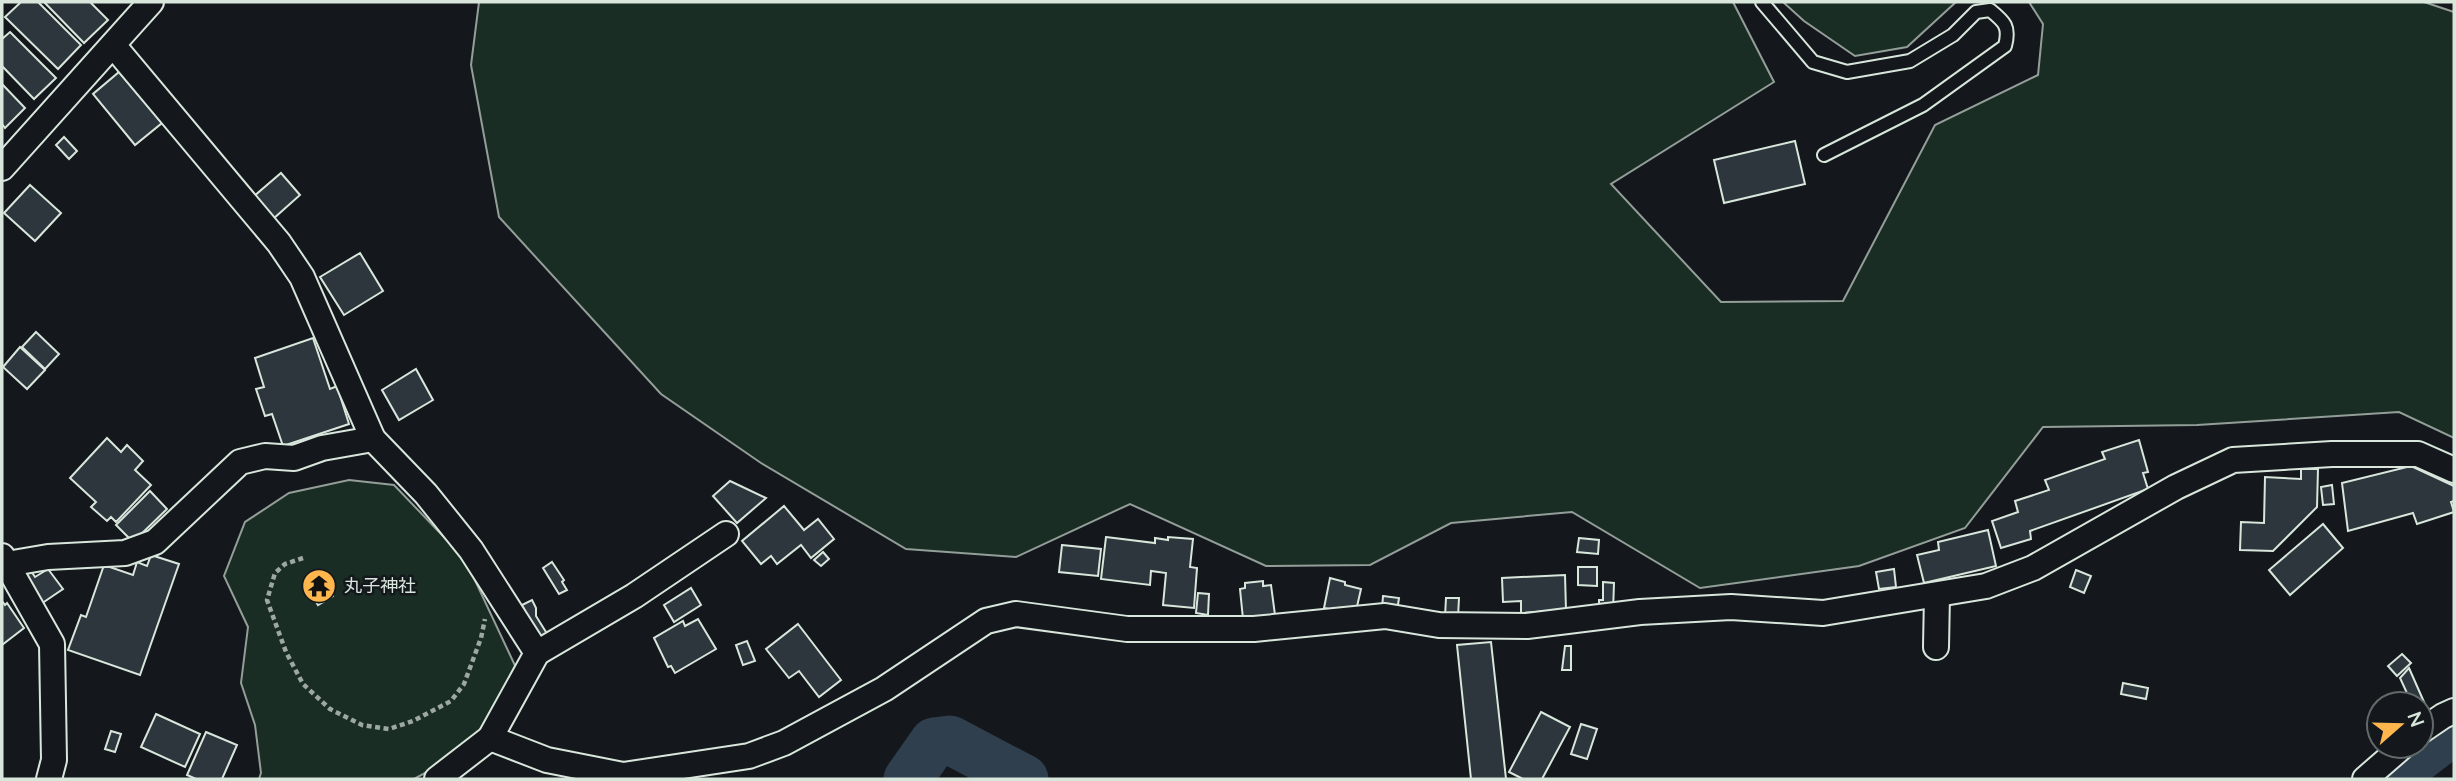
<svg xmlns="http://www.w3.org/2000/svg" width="2456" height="781" font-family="Lato,'Noto Sans JP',sans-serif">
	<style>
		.green { fill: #1a2d24; stroke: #939e99; stroke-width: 2 }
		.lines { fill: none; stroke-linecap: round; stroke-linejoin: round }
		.river { stroke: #2f3f4d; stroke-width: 49 }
		.building { fill: #2c363c; stroke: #d8e6dc; stroke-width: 2 }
		.service-casing { stroke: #d8e6dc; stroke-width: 16 }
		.minor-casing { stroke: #d8e6dc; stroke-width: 28 }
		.path { stroke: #9da8a2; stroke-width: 4.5; stroke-dasharray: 5 3.5; stroke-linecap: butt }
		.service { stroke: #14181c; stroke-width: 12 }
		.minor { stroke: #14181c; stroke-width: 24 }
		.labels { text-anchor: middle; stroke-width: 5; stroke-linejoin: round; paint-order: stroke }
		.poi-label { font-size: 18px; fill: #d8e6dc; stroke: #14181c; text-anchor: start }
	</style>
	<rect width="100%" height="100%" fill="#14181c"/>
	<g class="green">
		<path d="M479 2H1733L1774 82 1611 184 1721 302 1843 301 1935 125 2038 75 2043 24 2029 2H2424L2454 12V438L2399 412 2197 425 2043 427 1965 528 1859 566 1700 588 1572 512 1451 523 1370 565 1266 566 1130 504 1016 557 906 549 761 463 661 394 499 217 471 65Z"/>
		<path d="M1783 2H1956L1907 47 1855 56 1804 21Z"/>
		<path d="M349 480 394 485 465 559 519 674 494 725 449 760 414 779H259L261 773 255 725 241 683 248 627 224 576 245 522 289 493Z"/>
	</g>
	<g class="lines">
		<g class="river">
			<path d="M908 779 934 742 950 740 1024 779"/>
			<path d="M2390 779 2454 730"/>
		</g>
	</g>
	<g class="building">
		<path d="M21 2H38L81 45 58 69 5 17Z"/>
		<path d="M44 2H90L108 20 84 43Z"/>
		<path d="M10 32 56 78 34 99 2 66V39Z"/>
		<path d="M119 72 162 123 135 145 93 94Z"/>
		<path d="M2 84 25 108 5 128 2 124Z"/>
		<path d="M64 137 77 151 69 159 56 145Z"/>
		<path d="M1795 141 1805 184 1724 203 1714 160Z"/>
		<path d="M281 173 300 195 273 219 253 197Z"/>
		<path d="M30 185 61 213 35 241 4 213Z"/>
		<path d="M360 253 383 291 344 315 320 277Z"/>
		<path d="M36 332 59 354 45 369 22 347Z"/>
		<path d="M313 338 330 389 337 386 349 424 283 446 272 414 265 416 256 389 264 387 255 358Z"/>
		<path d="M20 347 45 370 27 389 3 367Z"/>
		<path d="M416 369 433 400 399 420 382 390Z"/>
		<path d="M107 438 121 452 127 445 143 461 135 470 151 485 116 522 111 517 107 521 91 507 96 502 70 478Z"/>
		<path d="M2139 440 2148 472 2143 473 2148 489 2030 531 2031 539 2001 548 1992 521 2018 512 2015 501 2049 490 2045 480 2105 459 2102 452Z"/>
		<path d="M2411 466 2454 486V501L2451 502 2454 512 2417 524 2413 513 2348 531 2342 483Z"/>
		<path d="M2301 469H2318L2317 507 2273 551 2240 550 2241 522 2264 523 2265 477 2301 479Z"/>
		<path d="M730 481 766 498 737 523 713 496Z"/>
		<path d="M2332 485 2334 504 2323 505 2321 487Z"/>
		<path d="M150 491 167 509 133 542 116 525Z"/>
		<path d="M784 506 804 530 818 519 834 539 811 558 801 545 777 564 771 556 761 564 742 541Z"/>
		<path d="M2323 524 2343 548 2290 595 2269 570Z"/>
		<path d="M1988 530 1996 566 1924 583 1917 555 1939 550 1938 542Z"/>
		<path d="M1106 537 1155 543V538L1168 540V537L1193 539 1190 567 1197 568 1194 608 1163 605 1166 573 1151 571 1150 585 1101 579Z"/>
		<path d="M1579 538 1599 540 1598 554 1577 552Z"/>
		<path d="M1062 545 1101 549 1098 576 1059 572Z"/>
		<path d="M823 552 829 559 821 566 814 560Z"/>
		<path d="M151 555 179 564 140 675 68 650 81 615 86 617 104 565 133 575 137 562 147 566Z"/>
		<path d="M552 562 564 580 562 582 567 590 559 594 543 568Z"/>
		<path d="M1578 567H1597V586L1578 585Z"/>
		<path d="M48 569 63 589 38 606 19 580 31 571 35 577Z"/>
		<path d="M1894 569 1896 587 1879 589 1876 572Z"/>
		<path d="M2076 570 2091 576 2084 593 2070 587Z"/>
		<path d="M321 574 333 596 318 605 305 583Z"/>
		<path d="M1565 575 1566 610 1521 613V601L1503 602 1502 578Z"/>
		<path d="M1330 578 1345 582V585L1361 589 1356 611 1340 608 1339 611 1324 608Z"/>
		<path d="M1263 581V586L1271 585 1275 615 1243 619 1240 589 1245 588V583Z"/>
		<path d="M1603 582 1614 583 1613 612 1599 611V600H1603Z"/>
		<path d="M691 588 701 605 674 622 664 605Z"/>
		<path d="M1198 593 1209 594 1208 615 1196 613Z"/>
		<path d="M1383 596 1399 598 1397 611 1382 609Z"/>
		<path d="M1446 598H1459L1458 617H1445Z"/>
		<path d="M532 600 536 608V616L551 640 541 645 522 605Z"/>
		<path d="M2 601 5 605 7 603 24 628 2 645Z"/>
		<path d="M698 619 716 649 675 673 671 666 668 667 654 638 683 621 685 626Z"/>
		<path d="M798 624 841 680 819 697 799 671 789 678 766 649Z"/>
		<path d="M747 641 755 661 743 665 736 645Z"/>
		<path d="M1491 642 1506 779H1471L1457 645Z"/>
		<path d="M1565 646H1571V670H1562Z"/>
		<path d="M2402 654 2411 663 2397 676 2388 666Z"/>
		<path d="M2409 668 2428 711 2421 714V704H2412L2400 678Z"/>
		<path d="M2123 683 2148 688 2146 699 2121 694Z"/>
		<path d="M1541 712 1570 727 1542 779H1523L1509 772Z"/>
		<path d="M156 714 200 734 185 767 141 747Z"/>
		<path d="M1581 724 1597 729 1587 759 1571 754Z"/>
		<path d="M111 731 121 734 115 752 105 749Z"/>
		<path d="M206 732 237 745 222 779H196L187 775Z"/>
	</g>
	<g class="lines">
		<g class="service-casing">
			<path id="service" d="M1762 2 1813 62 1847 72 1910 61 1953 35 1976 12 1990 10C2005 22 2010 27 2005 46L1923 105 1824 155"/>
		</g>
		<g class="minor-casing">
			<g id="minor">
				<path d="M113 45 279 243 302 277 373 439 426 494 471 550 537 653 490 738 437 779"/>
				<path d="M2 168 151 2"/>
				<path d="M2 556 52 644 54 760 49 779"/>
				<path d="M7 564 48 557 125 553 155 542 240 462 265 456 294 458 322 448 373 439"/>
				<path d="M1936 647 1937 595"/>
				<path d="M537 653 634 596 726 534"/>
				<path d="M2421 731 2443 716 2454 711"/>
				<path d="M490 738 547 760 623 775 749 756 784 743 884 689 986 621 1016 614 1127 629H1254L1385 616 1439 625 1527 626 1640 612 1731 607 1823 613 1986 586 2033 568 2176 487 2233 460 2332 454H2418L2454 470"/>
				<path d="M2365 779 2403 746"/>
			</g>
		</g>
		<path class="path" d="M303 558 285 564 275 573 267 600 286 652 303 684 330 709 362 725 389 729 413 721 451 701 464 684 481 638 485 619"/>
		<use href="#service" class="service"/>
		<use href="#minor" class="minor"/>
	</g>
	<defs>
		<g id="temple-disc" transform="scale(1.75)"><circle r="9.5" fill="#ffb74d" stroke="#14181c"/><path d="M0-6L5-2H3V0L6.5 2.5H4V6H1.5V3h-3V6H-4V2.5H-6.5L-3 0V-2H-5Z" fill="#111"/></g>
	</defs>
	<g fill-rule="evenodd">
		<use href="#temple-disc" x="319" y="586"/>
	</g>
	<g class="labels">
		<g class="poi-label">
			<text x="344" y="592">丸子神社</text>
		</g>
	</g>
	<rect width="2456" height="781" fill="none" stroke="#d8e6dc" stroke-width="7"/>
	<g transform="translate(2400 725) rotate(70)"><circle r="33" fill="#14181c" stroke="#626a69" stroke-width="2"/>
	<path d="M0-5L12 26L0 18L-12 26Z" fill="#ffb74d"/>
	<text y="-10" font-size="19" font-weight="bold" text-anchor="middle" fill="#d8e6dc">N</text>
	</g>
</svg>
